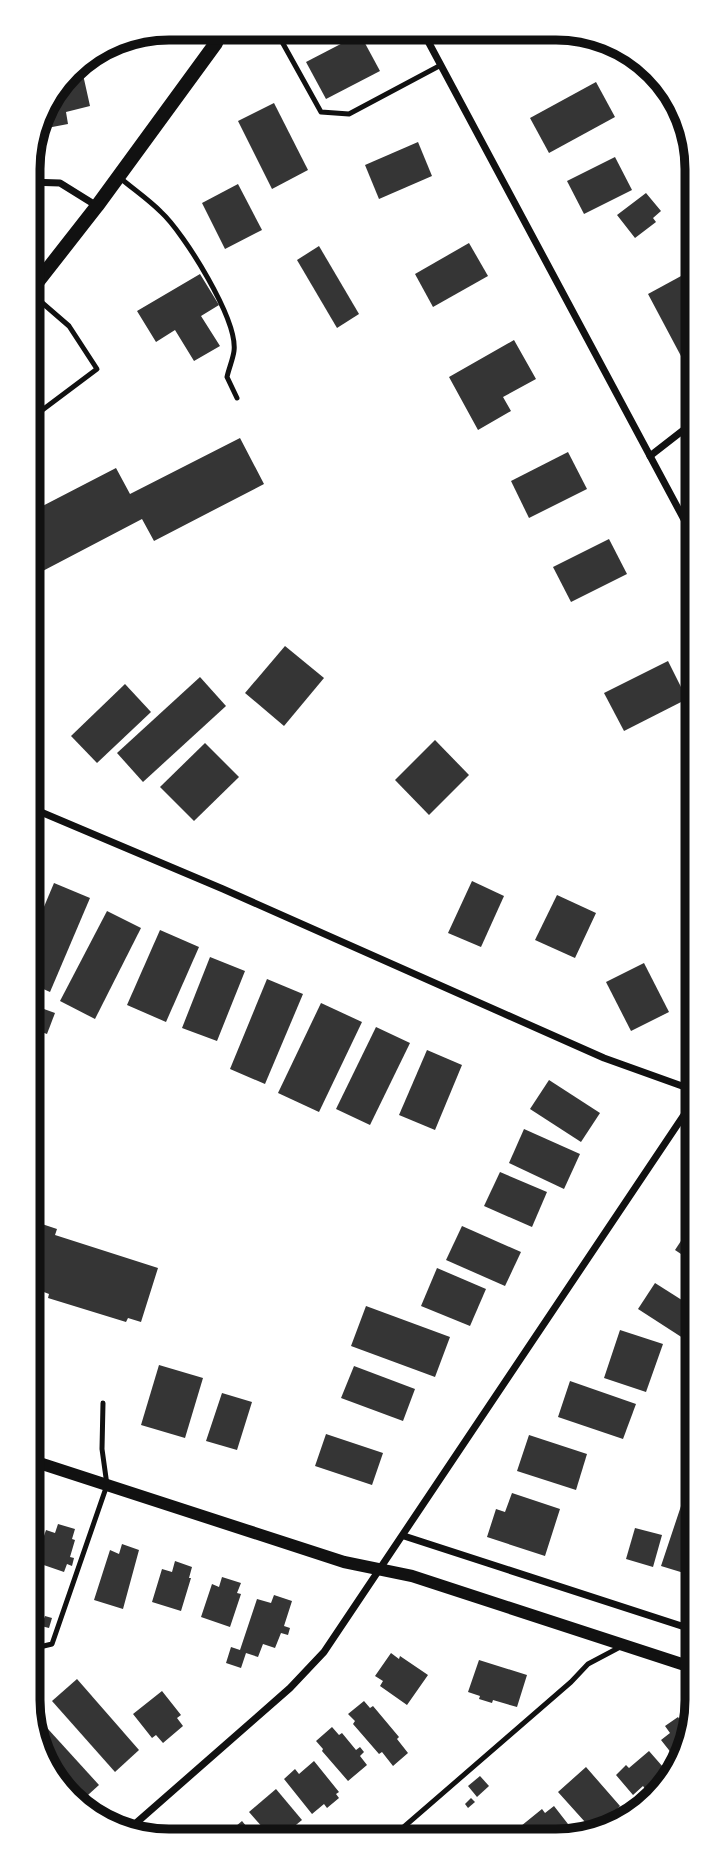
<svg xmlns="http://www.w3.org/2000/svg" width="725" height="1869" font-family="Lato,sans-serif">
	<style>
		.building { fill: #353535 }
		.lines { fill: none; stroke-linecap: round; stroke-linejoin: round }
		.service { stroke: #111; stroke-width: 5 }
		.minor { stroke: #111; stroke-width: 7 }
		.tertiary { stroke: #111; stroke-width: 12 }
		.secondary { stroke: #111; stroke-width: 14 }
		.rim { fill: none; stroke: #111; stroke-width: 9 }
	</style>
	<rect width="100%" height="100%" fill="#fff"/>
	<g class="building">
		<path d="M360 34 380 71 326 99 306 62Z"/>
		<path d="M80 61 90 106 66 112 68 124 47 128 44 116 40 117 42 107Z"/>
		<path d="M596 82 615 117 549 153 530 118Z"/>
		<path d="M274 103 308 170 272 189 238 121Z"/>
		<path d="M418 142 432 176 379 199 365 165Z"/>
		<path d="M615 157 632 190 584 214 567 181Z"/>
		<path d="M238 184 262 230 225 249 202 203Z"/>
		<path d="M646 193 661 211 653 218 656 222 635 238 617 215Z"/>
		<path d="M469 243 488 276 433 307 415 274Z"/>
		<path d="M319 246 359 314 337 328 297 260Z"/>
		<path d="M694 269 695 351 682 358 648 294Z"/>
		<path d="M200 274 219 305 201 316 220 346 194 361 175 330 156 342 137 311Z"/>
		<path d="M514 340 536 379 503 397 511 411 478 430 449 377Z"/>
		<path d="M240 438 264 484 154 541 142 519 37 574 29 559V513L116 468 130 494Z"/>
		<path d="M568 452 587 489 529 518 511 481Z"/>
		<path d="M609 539 627 574 571 602 553 567Z"/>
		<path d="M285 646 324 678 284 726 245 693Z"/>
		<path d="M668 661 687 699 624 731 604 693Z"/>
		<path d="M200 677 226 706 143 782 117 753Z"/>
		<path d="M125 684 151 712 97 763 71 736Z"/>
		<path d="M435 740 469 775 429 815 395 780Z"/>
		<path d="M205 743 239 777 194 821 160 787Z"/>
		<path d="M472 881 504 896 481 947 448 933Z"/>
		<path d="M54 883 90 898 50 992 30 983V940Z"/>
		<path d="M557 895 596 913 575 958 535 940Z"/>
		<path d="M107 911 141 928 95 1019 60 1001Z"/>
		<path d="M160 930 199 947 166 1022 127 1005Z"/>
		<path d="M210 957 245 971 217 1041 182 1028Z"/>
		<path d="M644 963 669 1012 631 1031 606 982Z"/>
		<path d="M267 979 303 994 265 1084 230 1069Z"/>
		<path d="M321 1003 362 1022 319 1112 278 1093Z"/>
		<path d="M30 1004 55 1013 47 1034 30 1028Z"/>
		<path d="M376 1027 410 1043 370 1125 336 1109Z"/>
		<path d="M427 1050 462 1065 435 1130 399 1115Z"/>
		<path d="M549 1080 600 1113 581 1142 530 1109Z"/>
		<path d="M524 1129 580 1154 564 1189 509 1163Z"/>
		<path d="M500 1172 547 1192 532 1227 484 1206Z"/>
		<path d="M696 1218V1264L675 1250Z"/>
		<path d="M30 1220 57 1229 55 1235 158 1268 141 1322 128 1318 126 1322 48 1298 49 1294 36 1289 39 1282 30 1279Z"/>
		<path d="M462 1226 521 1252 505 1286 446 1260Z"/>
		<path d="M437 1268 486 1289 470 1326 421 1306Z"/>
		<path d="M655 1283 696 1309V1324L686 1340 638 1309Z"/>
		<path d="M366 1306 450 1337 435 1377 351 1346Z"/>
		<path d="M620 1330 663 1344 646 1392 604 1378Z"/>
		<path d="M159 1365 203 1378 185 1438 141 1425Z"/>
		<path d="M354 1366 415 1389 403 1421 341 1398Z"/>
		<path d="M570 1381 636 1404 623 1439 558 1417Z"/>
		<path d="M222 1393 252 1402 237 1450 206 1441Z"/>
		<path d="M326 1434 383 1453 372 1485 315 1466Z"/>
		<path d="M529 1435 587 1454 576 1490 517 1471Z"/>
		<path d="M688 1485 696 1487 697 1577 661 1566Z"/>
		<path d="M512 1493 560 1509 545 1556 487 1537 496 1509 505 1512Z"/>
		<path d="M58 1524 75 1529 72 1539 75 1540 70 1557 74 1558 72 1566 67 1564 64 1572 35 1562 46 1530 55 1533Z"/>
		<path d="M635 1528 662 1535 653 1567 626 1559Z"/>
		<path d="M122 1544 139 1550 123 1609 94 1600 110 1550 119 1554Z"/>
		<path d="M175 1561 192 1567 189 1578H191L181 1611 152 1602 162 1569 172 1572Z"/>
		<path d="M222 1577 241 1583 237 1593 241 1594 230 1627 201 1617 212 1584 219 1587Z"/>
		<path d="M274 1595 292 1601 284 1626 290 1628 288 1635 281 1633 275 1648 263 1644 258 1657 246 1653 241 1668 226 1663 231 1647 240 1650 257 1599 271 1603Z"/>
		<path d="M45 1616 52 1618 49 1628 41 1626Z"/>
		<path d="M391 1653 399 1659 400 1656 428 1675 407 1705 380 1686 383 1681 375 1676Z"/>
		<path d="M479 1660 527 1675 517 1707 493 1700 492 1703 479 1699 480 1696 468 1692Z"/>
		<path d="M77 1679 139 1750 115 1772 52 1701Z"/>
		<path d="M162 1691 181 1715 177 1718 183 1726 163 1743 156 1735 152 1738 133 1714Z"/>
		<path d="M364 1701 370 1708 373 1706 399 1737 397 1739 408 1753 393 1766 382 1752 379 1754 353 1724 355 1721 348 1714Z"/>
		<path d="M691 1711 694 1715 676 1759 661 1740 670 1733 665 1726 678 1717 680 1720Z"/>
		<path d="M332 1727 339 1735 342 1733 356 1750 360 1747 364 1752 360 1756 367 1765 348 1781 322 1751 323 1749 316 1741Z"/>
		<path d="M48 1729 99 1785 78 1804 69 1799 37 1739Z"/>
		<path d="M649 1751 670 1775 658 1786 660 1790 655 1794 651 1790 648 1793 643 1786 633 1795 616 1775 626 1765 629 1768Z"/>
		<path d="M314 1761 339 1792 336 1794 339 1798 327 1808 324 1804 312 1814 284 1779 295 1769 299 1774Z"/>
		<path d="M586 1767 620 1806 617 1809 620 1813 613 1819 614 1821 594 1832 558 1792Z"/>
		<path d="M480 1776 489 1786 477 1797 468 1786Z"/>
		<path d="M276 1789 302 1820 280 1838H272L249 1812Z"/>
		<path d="M471 1798 475 1802 468 1808 465 1804Z"/>
		<path d="M554 1806 568 1824 563 1829 571 1838H522L519 1835 525 1830 521 1826 542 1809 545 1813Z"/>
		<path d="M242 1821 256 1838H211L225 1826 229 1832Z"/>
		<path d="M485 1828 494 1838H472Z"/>
	</g>
	<g class="lines">
		<g class="service">
			<path d="M283 29 281 40 321 112 349 114 441 65"/>
			<path d="M119 177C133 189 148 199 161 212 184 233 238 320 234 351 233 359 229 368 227 377L237 398"/>
			<path d="M29 420 97 369 69 326 32 294"/>
			<path d="M31 1649 52 1644 107 1485 102 1449 103 1403"/>
			<path d="M391 1838 571 1682 588 1664 622 1646"/>
		</g>
		<g class="minor">
			<path d="M422 30 695 540"/>
			<path d="M28 182 60 183 97 206"/>
			<path d="M650 456 695 421"/>
			<path d="M29 807 223 889 604 1058 696 1091"/>
			<path d="M404 1536 697 1631"/>
			<path d="M127 1831 290 1688 324 1652 696 1097"/>
		</g>
		<path class="tertiary" d="M30 1460 344 1562 412 1576 697 1669"/>
		<path class="secondary" d="M29 293 97 206 216 43 222 28"/>
	</g>
	<path d="M0 0H725V1869H0ZM169 40H556A129 129 0 0 1 685 169V1700A129 129 0 0 1 556 1829H169A129 129 0 0 1 40 1700V169A129 129 0 0 1 169 40Z" fill="#fff" fill-rule="evenodd"/>
	<path class="rim" d="M169 40H556A129 129 0 0 1 685 169V1700A129 129 0 0 1 556 1829H169A129 129 0 0 1 40 1700V169A129 129 0 0 1 169 40Z"/>
</svg>
